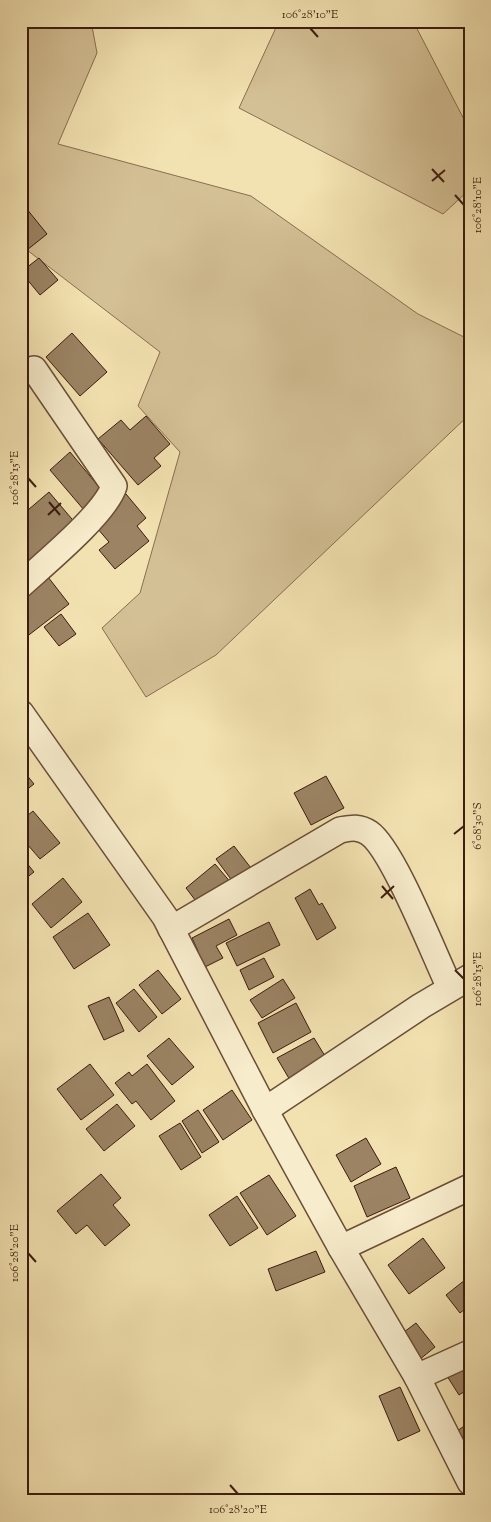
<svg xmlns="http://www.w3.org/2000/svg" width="491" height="1522" font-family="'Sorts Mill Goudy',serif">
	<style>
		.green { fill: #d4c095; stroke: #886e52 }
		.building { fill: #9b8363; stroke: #3c1c0f }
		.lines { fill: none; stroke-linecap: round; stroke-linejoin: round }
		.minor-casing { stroke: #6a4e38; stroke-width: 28 }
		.minor { stroke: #f7eccc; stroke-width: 25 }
		.ticks { fill: none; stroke: #3c1c0f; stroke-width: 2 }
		.neatline { fill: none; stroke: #3c1c0f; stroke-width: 2 }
		.ticks-label { font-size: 12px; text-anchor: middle; fill: #3c1c0f }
	</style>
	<rect width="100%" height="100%" fill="#f3e2b1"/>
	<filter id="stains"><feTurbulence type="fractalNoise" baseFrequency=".004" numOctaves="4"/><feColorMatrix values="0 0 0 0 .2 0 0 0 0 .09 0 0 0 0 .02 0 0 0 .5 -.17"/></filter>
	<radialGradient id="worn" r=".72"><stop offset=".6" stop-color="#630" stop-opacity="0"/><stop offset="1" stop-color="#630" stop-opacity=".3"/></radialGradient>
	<g class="green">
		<path d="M21 21H91L97 53 58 144 251 196 418 314 470 340V414L216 655 146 697 102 628 140 593 180 452 138 406 160 352 27 250 21 255Z"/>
		<path d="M279 21H413L470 131V189L443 214 239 108Z"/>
	</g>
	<g class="building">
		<path d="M26 208 47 234 22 254 21 212Z"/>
		<path d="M39 258 58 280 40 295 21 272Z"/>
		<path d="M72 333 107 372 80 396 46 357Z"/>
		<path d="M146 416 170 444 154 458 161 466 138 485 98 439 121 420 130 430Z"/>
		<path d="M70 452 104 493 84 510 50 470Z"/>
		<path d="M49 492 77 525 21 572V516Z"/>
		<path d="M126 494 146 518 137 526 149 541 115 569 99 550 109 542 92 522Z"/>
		<path d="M48 577 69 604 21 641V598Z"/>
		<path d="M61 614 76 634 59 646 44 627Z"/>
		<path d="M21 768 34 784 21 794Z"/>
		<path d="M326 776 344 808 311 825 294 793Z"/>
		<path d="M33 811 60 843 40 859 27 844 21 849V821Z"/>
		<path d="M234 846 254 872 236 886 216 859Z"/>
		<path d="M21 856 34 872 21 882Z"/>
		<path d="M215 864 232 884 202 909 186 888Z"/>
		<path d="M63 878 82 902 51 928 32 904Z"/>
		<path d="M310 889 319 905 322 903 336 928 317 940 295 898Z"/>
		<path d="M88 913 110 945 74 969 53 937Z"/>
		<path d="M229 919 237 935 216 946 223 958 199 970 191 955 198 951 192 938Z"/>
		<path d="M269 922 280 945 237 966 226 943Z"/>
		<path d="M264 958 274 977 249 990 240 970Z"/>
		<path d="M158 970 181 999 162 1014 139 985Z"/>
		<path d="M283 979 295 998 262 1018 250 1000Z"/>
		<path d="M134 989 157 1017 139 1032 116 1003Z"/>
		<path d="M109 997 124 1031 104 1040 88 1006Z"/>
		<path d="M296 1003 311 1032 273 1053 258 1023Z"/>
		<path d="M169 1038 194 1067 172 1085 147 1056Z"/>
		<path d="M314 1038 331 1066 294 1087 277 1058Z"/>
		<path d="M90 1064 114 1095 81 1120 57 1089Z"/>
		<path d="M147 1064 175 1101 151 1120 136 1101 132 1104 115 1083 129 1072 132 1076Z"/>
		<path d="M232 1090 252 1120 223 1140 203 1110Z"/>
		<path d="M117 1104 135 1126 104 1151 86 1129Z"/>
		<path d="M198 1110 219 1142 202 1153 182 1121Z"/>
		<path d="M180 1123 201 1157 181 1170 159 1136Z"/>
		<path d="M366 1138 381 1164 351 1182 336 1155Z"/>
		<path d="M396 1167 410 1198 367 1217 354 1186Z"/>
		<path d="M101 1174 121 1198 113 1205 130 1225 105 1246 87 1225 76 1234 57 1211Z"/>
		<path d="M269 1175 296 1216 267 1235 240 1193Z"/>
		<path d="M237 1196 258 1228 230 1246 209 1215Z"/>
		<path d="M423 1238 445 1268 409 1294 388 1265Z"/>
		<path d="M316 1251 325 1272 276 1291 268 1269Z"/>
		<path d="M470 1276V1305L460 1313 446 1295Z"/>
		<path d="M416 1323 435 1347 419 1360 400 1335Z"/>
		<path d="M470 1362V1388L459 1395 447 1376Z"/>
		<path d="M400 1387 420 1431 398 1441 379 1396Z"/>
		<path d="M467 1424 470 1434 459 1442 453 1434Z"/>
		<path d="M470 1438V1452L463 1441Z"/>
	</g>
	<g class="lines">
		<g class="minor-casing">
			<g id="minor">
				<path d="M21 585C44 564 106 513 114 486L34 369"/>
				<path d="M21 713 165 917 265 1110 341 1248 417 1377 470 1482"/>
				<path d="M171 929 340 830C351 828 359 826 369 833 393 849 435 957 450 988"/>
				<path d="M265 1110 421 1006 470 977"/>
				<path d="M341 1248 470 1187"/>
				<path d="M417 1377 470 1353"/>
			</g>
		</g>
		<use href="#minor" class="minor"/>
	</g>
	<path class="ticks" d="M310 28 318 37M432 169 444 182M432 181 445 170M455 195 464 205M28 478 36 487M49 502 60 515M48 515 61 503M454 834 464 826M382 886 393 899M381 898 394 886M455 970 464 979M28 1253 36 1262M230 1485 238 1494"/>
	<rect width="491" height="1522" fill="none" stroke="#f3e2b1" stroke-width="55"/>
	<rect x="28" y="28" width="436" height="1466" class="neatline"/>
	<g class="ticks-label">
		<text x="310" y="18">106°28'10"E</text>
		<text transform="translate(477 205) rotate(-90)" y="4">106°28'10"E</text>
		<text transform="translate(14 478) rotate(-90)" y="4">106°28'15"E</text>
		<text transform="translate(477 826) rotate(-90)" y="4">6°08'30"S</text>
		<text transform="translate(477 979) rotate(-90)" y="4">106°28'15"E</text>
		<text transform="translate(14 1253) rotate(-90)" y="4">106°28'20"E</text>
		<text x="238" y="1513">106°28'20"E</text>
	</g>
	<rect width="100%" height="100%" filter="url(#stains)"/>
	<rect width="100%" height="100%" fill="url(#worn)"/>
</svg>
